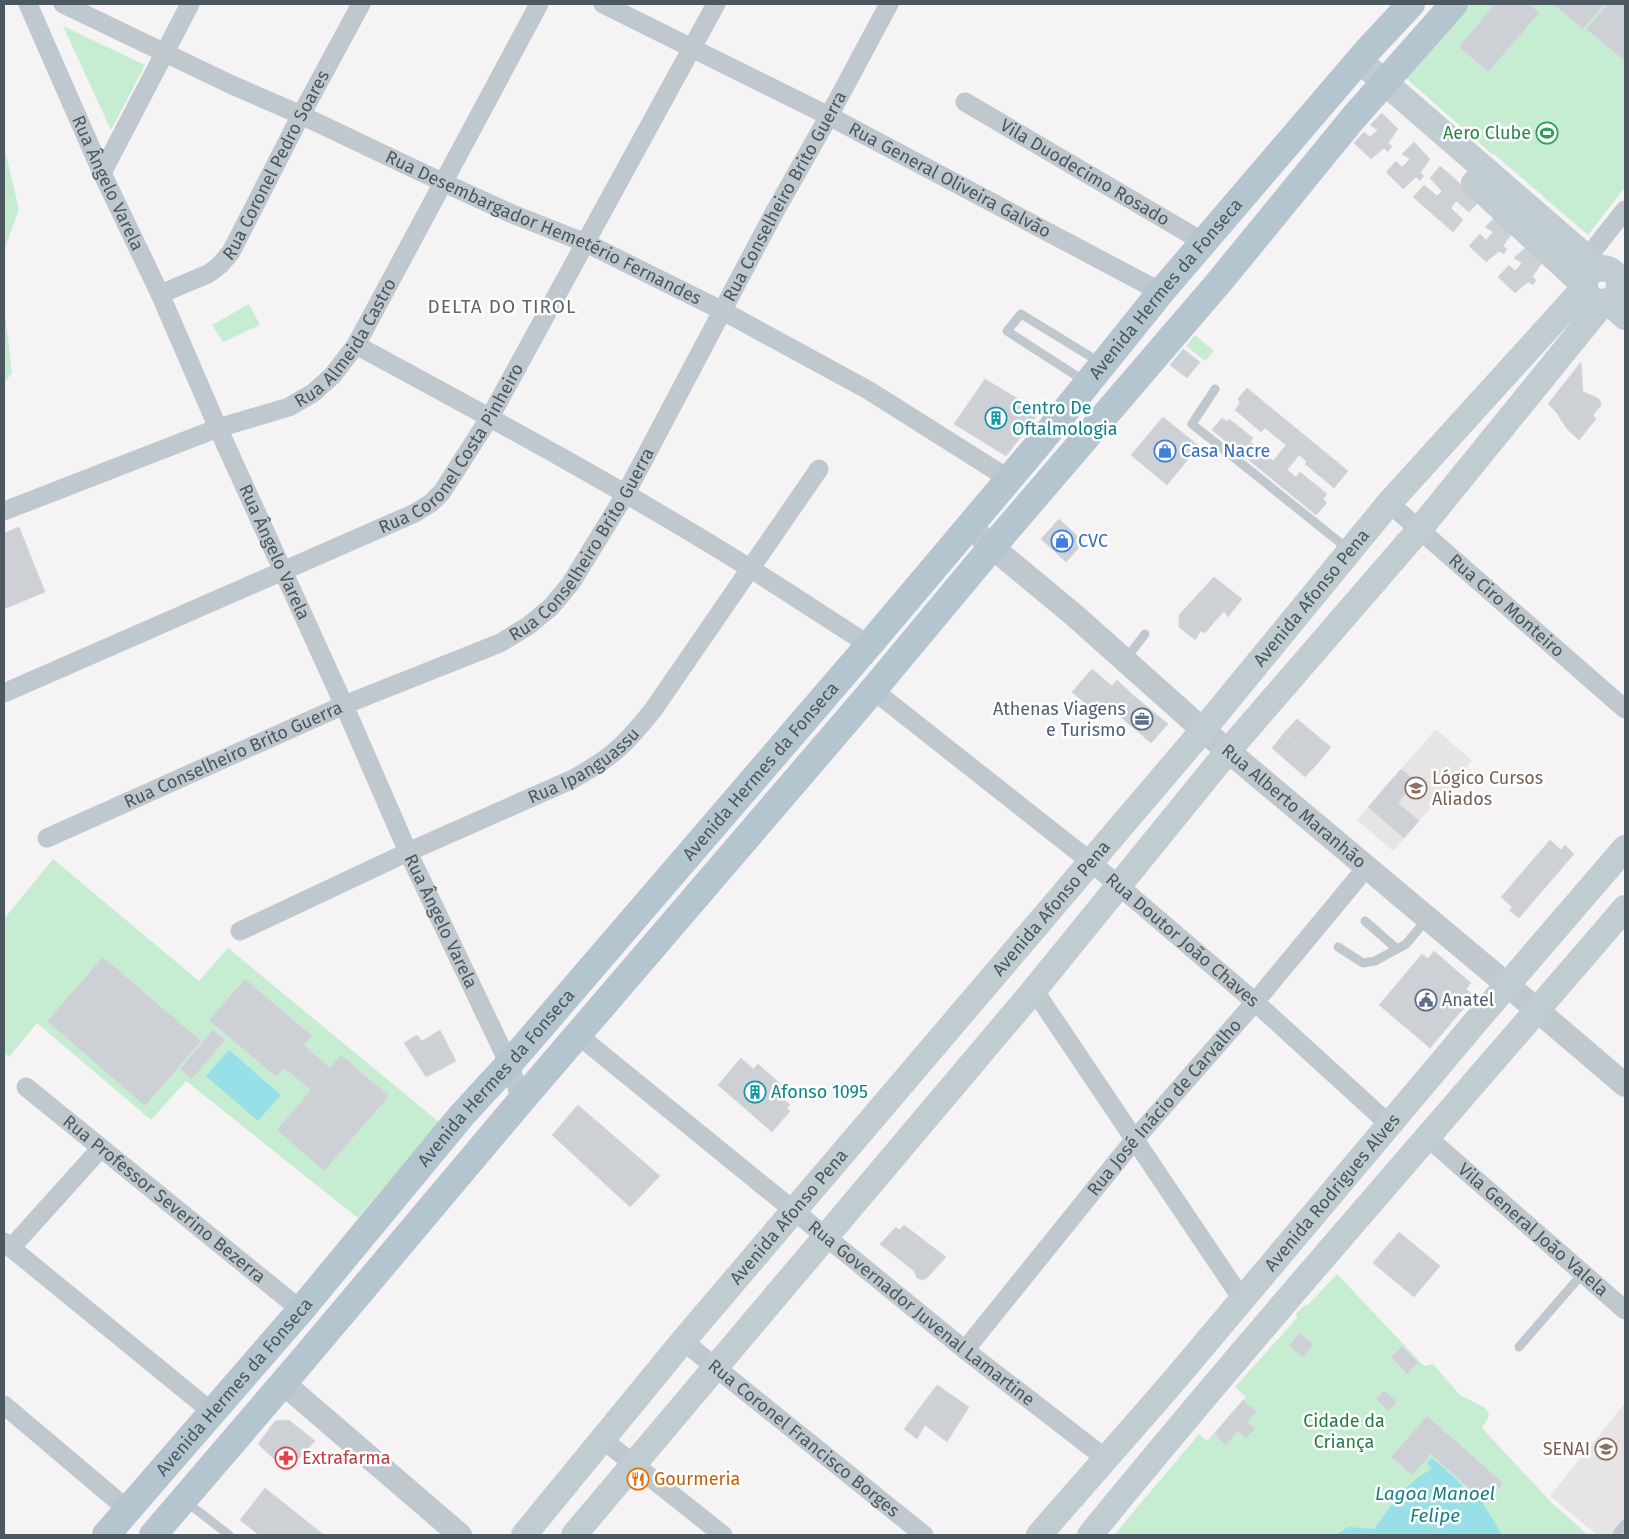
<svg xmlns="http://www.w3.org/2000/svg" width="1629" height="1539" font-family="'Fira Sans',sans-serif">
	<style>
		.education { fill: #e6e4e4 }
		.green { fill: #c6edd1 }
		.water { fill: #97e0e7 }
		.building { fill: #cdd0d4; stroke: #d7dadd }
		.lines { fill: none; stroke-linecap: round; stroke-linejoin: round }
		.service { stroke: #bfc8ce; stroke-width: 9 }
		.minor { stroke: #bfc8ce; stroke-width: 19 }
		.tertiary { stroke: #bfc8ce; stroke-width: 24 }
		.secondary { stroke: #c0cbd2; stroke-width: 26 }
		.primary { stroke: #b5c5cf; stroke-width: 28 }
		.labels { text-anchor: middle; stroke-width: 5; stroke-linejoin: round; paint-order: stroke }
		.leisure-label { font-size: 18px; fill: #27864d; stroke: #fff; text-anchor: end }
		.street-label { font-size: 18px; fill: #4b585f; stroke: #fff }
		.culture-label { font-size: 18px; fill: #0d838f; stroke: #fff; text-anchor: start }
		.shop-label { font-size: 18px; fill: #366cbe; stroke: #fff; text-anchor: start }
		.service-label { font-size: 18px; fill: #4e5e75; stroke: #fff; text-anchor: end }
		.education-label { font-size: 18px; fill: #785e54; stroke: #fff; text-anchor: start }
		.park-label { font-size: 18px; fill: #1f7d43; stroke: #fff }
		.health-label { font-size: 18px; fill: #be3a42; stroke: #fff; text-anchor: start }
		.food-label { font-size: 18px; fill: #c56008; stroke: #fff; text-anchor: start }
		.neighbourhood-label { font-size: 19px; letter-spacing: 1px; fill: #5f6467; stroke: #fff }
		.water-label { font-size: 19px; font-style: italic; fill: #167e88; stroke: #fff }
	</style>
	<rect width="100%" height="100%" fill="#f5f3f3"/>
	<g class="education">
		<path d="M1436 729 1472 761 1393 851 1357 820Z"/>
		<path d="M1625 1403V1535H1597L1550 1496Z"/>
	</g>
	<g class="green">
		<path d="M1470 4H1625V187L1588 235 1494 154 1493 155 1406 78Z"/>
		<path d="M63 26 145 65 111 130Z"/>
		<path d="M4 147 19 209 4 251Z"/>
		<path d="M4 303 12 373 4 383Z"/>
		<path d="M249 304 260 325 223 342 212 325Z"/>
		<path d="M1195 335 1214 351 1205 361 1186 346Z"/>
		<path d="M53 859 199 981 228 948 439 1122 358 1218 186 1081 151 1120 37 1023 9 1057 4 1053V919Z"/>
		<path d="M1337 1274 1424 1366 1433 1364 1460 1395 1485 1408 1489 1414 1487 1420 1482 1428 1551 1502 1588 1535H1114L1199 1434 1207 1441 1246 1397 1235 1387 1297 1318 1296 1314 1304 1306 1309 1304Z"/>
	</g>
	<g class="water">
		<path d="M229 1050 281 1095 258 1121 206 1076Z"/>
		<path d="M1432 1458 1454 1477 1469 1494 1481 1500 1502 1535H1335L1348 1527 1374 1529C1391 1506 1406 1482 1432 1469L1427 1463Z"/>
	</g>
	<g class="building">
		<path d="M1495 4H1529L1539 13 1488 72 1459 47Z"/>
		<path d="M1553 4H1604L1583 29Z"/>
		<path d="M1608 4H1625V61L1586 29Z"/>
		<path d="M1382 113 1398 129 1388 143 1392 146 1388 152 1384 148 1371 159 1354 143 1364 132 1370 137 1378 130 1370 125Z"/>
		<path d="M1414 142 1430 159 1420 173 1424 176 1420 181 1416 177 1403 189 1386 172 1396 161 1402 167 1410 159 1402 154Z"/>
		<path d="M1440 166 1480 201 1469 212 1456 201 1451 208 1463 220 1453 232 1413 197 1424 185 1437 196 1442 191 1430 178Z"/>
		<path d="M1497 216 1513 232 1503 246 1507 249 1504 254 1499 251 1486 262 1469 246 1480 234 1486 240 1493 232 1485 227Z"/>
		<path d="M1526 247 1542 263 1532 277 1536 280 1533 285 1528 282 1515 293 1498 277 1509 265 1515 271 1522 263 1514 258Z"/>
		<path d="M1183 349 1200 362 1187 378 1170 365Z"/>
		<path d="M1581 362 1583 392 1596 397 1600 400 1601 405 1593 415 1596 419 1579 440 1568 430 1559 417 1557 413 1548 404Z"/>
		<path d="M985 379 1040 412 1006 456 954 424Z"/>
		<path d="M1247 388 1348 471 1334 488 1305 464 1307 462 1299 455 1287 470 1296 477 1300 472 1327 494 1323 499 1327 503 1316 515 1212 430 1222 418 1227 422 1229 419 1253 438 1250 442 1273 461 1286 445 1265 428 1261 432 1235 410 1240 403 1238 399Z"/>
		<path d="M1163 417 1199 446 1167 485 1131 455Z"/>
		<path d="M1059 519 1084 542 1066 562 1041 539Z"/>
		<path d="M19 527 45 592 4 609V533Z"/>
		<path d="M1214 577 1242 599 1228 617 1224 611 1205 633 1201 631 1195 640 1179 627V615Z"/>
		<path d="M1092 669 1112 686 1092 709 1072 692Z"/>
		<path d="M1117 680 1133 695 1115 716 1098 702Z"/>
		<path d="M1133 695 1168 724 1151 743 1117 714Z"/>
		<path d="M1297 719 1331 747 1319 762 1284 733Z"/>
		<path d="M1284 733 1319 762 1305 777 1272 748Z"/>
		<path d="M1401 769 1416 781 1398 803 1419 821 1404 838 1368 807Z"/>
		<path d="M1550 840 1561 850 1565 845 1574 854 1519 918 1510 911 1512 907 1501 897Z"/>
		<path d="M1434 951 1471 983 1466 989 1474 996 1430 1048 1379 1005 1422 954 1428 959Z"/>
		<path d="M103 957 201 1041 145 1106 47 1021Z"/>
		<path d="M245 979 312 1036 304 1045 330 1068 341 1055 389 1096 324 1171 277 1130 311 1090 284 1068 276 1077 209 1020Z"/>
		<path d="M213 1030 225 1040 192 1079 180 1069Z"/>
		<path d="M440 1030 456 1061 426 1077 404 1043 417 1035 422 1041Z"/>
		<path d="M741 1058 753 1069 758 1064 786 1089 780 1096 790 1105 787 1108 790 1111 772 1132 718 1085Z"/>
		<path d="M578 1105 660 1176 630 1207 552 1135Z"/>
		<path d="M904 1225 946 1257 927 1278 922 1280 917 1278 914 1271 880 1244 896 1227 899 1230Z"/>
		<path d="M1399 1232 1440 1266 1414 1297 1373 1263Z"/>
		<path d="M1299 1333 1313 1344 1303 1357 1289 1346Z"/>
		<path d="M1402 1346 1418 1363 1407 1374 1391 1357Z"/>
		<path d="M937 1385 969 1407 947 1442 925 1425 917 1439 904 1429Z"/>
		<path d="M1384 1390 1397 1402 1388 1411 1376 1399Z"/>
		<path d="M1243 1400 1257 1411 1247 1422 1255 1429 1246 1438 1238 1431 1226 1445 1214 1434Z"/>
		<path d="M1427 1416 1503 1483 1492 1496 1489 1494 1483 1501 1431 1454 1412 1475 1391 1457Z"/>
		<path d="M289 1420 315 1441 287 1471 258 1444 275 1421Z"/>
		<path d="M265 1488 324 1535H259L240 1520Z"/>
	</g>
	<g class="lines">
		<g class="service">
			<path d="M1086 382 1007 331 1021 314 1101 363"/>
			<path d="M1215 389 1192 424 1348 549"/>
			<path d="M1125 660 1145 634"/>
			<path d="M1365 921 1397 949"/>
			<path d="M1338 947 1363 963 1375 961 1406 944 1427 919"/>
			<path d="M1519 1347 1583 1273"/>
			<path d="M185 1501 229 1535"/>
			<path d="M1617 1535 1618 1532 1625 1524"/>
		</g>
		<g class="minor">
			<path id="s1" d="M28 4 102 173 160 294 218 428 344 705 408 852 509 1064 516 1083 520 1102"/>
			<path id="s2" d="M63 4 232 85 301 115 442 182 510 213 586 243 723 311 868 390 1009 479"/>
			<path id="s3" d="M603 4 829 116 1161 292"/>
			<path id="s4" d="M965 102 1205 243"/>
			<path d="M102 173 190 4"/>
			<path d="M1587 258 1625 210"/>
			<path id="s5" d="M160 294 208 274 220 265 231 252 301 115 361 4"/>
			<path d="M356 345C489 417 623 489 751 569 791 594 830 620 869 645"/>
			<path id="s6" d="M1389 503 1625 709"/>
			<path id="s7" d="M4 511 218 428 289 407 313 393 332 376 356 345 539 4"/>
			<path id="s8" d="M873 690 1091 862 1255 1002 1390 1125"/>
			<path id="s9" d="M4 693 415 513 431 503 442 492 490 417 716 4"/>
			<path id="s10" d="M47 838 344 705 500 643 528 626 551 607 571 583 625 495 774 213 829 116 889 4"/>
			<path id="s11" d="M240 931 408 852 573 779C587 771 601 763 613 753 628 741 641 725 653 710L819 469"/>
			<path d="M1034 990 1242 1299"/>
			<path id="s12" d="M578 1035 965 1350 1105 1458"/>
			<path id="s13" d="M26 1087 301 1310"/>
			<path id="s14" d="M1427 1137 1625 1310"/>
			<path d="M4 1242 212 1412"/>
			<path d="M11 1248 101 1148"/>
			<path id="s15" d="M683 1341 924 1535"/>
			<path id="s16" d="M965 1350 1135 1139 1255 1002 1366 868"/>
			<path d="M4 1405 127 1509"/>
			<path d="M602 1439 723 1535"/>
		</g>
		<g class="tertiary">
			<path id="s17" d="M973 520 975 528 979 535 992 547 1074 615 1203 730 1524 999 1625 1085"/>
			<path d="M283 1383 460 1535"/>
		</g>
		<g class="secondary">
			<path d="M1360 61 1600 269"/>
			<path d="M1474 183 1585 286"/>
			<circle cx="1602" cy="285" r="17"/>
			<path d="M1607 301 1625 317"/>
			<path id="s18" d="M524 1535 683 1341 1203 730 1389 503 1585 287"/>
			<path d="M574 1535 1034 990 1228 751 1419 530 1604 302"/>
			<path id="s19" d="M1039 1535 1172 1383 1484 1012 1625 848"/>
			<path d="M1090 1535C1264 1322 1446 1117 1625 908"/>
		</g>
		<g class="primary">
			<path id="s20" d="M106 1535 301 1310 462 1115 509 1064 869 645 1037 446 1161 292 1367 51 1411 4"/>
			<path d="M153 1535 302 1361 520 1102 873 690 992 547 1220 281 1354 117 1454 4"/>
		</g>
	</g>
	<defs>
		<g id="stadium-ring" transform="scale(1.125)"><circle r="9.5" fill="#fff" stroke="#2e9e5b" stroke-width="1.5"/><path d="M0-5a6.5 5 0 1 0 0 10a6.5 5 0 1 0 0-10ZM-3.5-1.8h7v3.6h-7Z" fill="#2e9e5b"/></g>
		<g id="building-ring" transform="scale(1.125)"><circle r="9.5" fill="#fff" stroke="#0f9aa8" stroke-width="1.5"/><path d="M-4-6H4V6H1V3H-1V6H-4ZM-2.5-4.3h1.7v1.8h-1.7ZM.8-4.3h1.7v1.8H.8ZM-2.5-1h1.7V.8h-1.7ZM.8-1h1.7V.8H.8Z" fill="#0f9aa8"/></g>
		<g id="shop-ring" transform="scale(1.125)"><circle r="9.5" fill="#fff" stroke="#3f7fe0" stroke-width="1.5"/><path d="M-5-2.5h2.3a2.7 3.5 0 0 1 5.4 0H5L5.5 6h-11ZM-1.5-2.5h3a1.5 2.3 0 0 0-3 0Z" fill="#3f7fe0"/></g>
		<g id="office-ring" transform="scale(1.125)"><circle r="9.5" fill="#fff" stroke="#5c6f8a" stroke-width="1.5"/><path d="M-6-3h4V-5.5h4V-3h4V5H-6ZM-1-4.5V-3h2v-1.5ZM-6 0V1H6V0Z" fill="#5c6f8a"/></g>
		<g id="school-ring" transform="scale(1.125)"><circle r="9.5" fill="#fff" stroke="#8d6e63" stroke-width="1.5"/><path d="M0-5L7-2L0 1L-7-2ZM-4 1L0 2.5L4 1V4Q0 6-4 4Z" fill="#8d6e63"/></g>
		<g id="civic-ring" transform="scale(1.125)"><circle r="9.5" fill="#fff" stroke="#5c6f8a" stroke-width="1.5"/><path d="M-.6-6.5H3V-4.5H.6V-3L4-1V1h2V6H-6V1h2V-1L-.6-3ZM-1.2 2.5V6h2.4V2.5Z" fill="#5c6f8a"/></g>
		<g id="pharmacy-ring" transform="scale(1.125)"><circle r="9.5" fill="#fff" stroke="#e0444e" stroke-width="1.5"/><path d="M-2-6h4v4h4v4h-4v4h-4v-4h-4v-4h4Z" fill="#e0444e"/></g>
		<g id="restaurant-ring" transform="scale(1.125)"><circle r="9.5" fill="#fff" stroke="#e8710a" stroke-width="1.5"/><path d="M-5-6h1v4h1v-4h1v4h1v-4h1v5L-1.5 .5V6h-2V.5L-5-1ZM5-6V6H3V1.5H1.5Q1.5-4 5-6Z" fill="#e8710a"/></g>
	</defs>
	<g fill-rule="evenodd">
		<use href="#stadium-ring" x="1547" y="133"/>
		<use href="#building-ring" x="996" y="418"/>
		<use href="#shop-ring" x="1165" y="451"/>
		<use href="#shop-ring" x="1062" y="541"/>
		<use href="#office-ring" x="1142" y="719"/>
		<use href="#school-ring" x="1416" y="788"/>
		<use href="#civic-ring" x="1426" y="1000"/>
		<use href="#building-ring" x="755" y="1092"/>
		<use href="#school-ring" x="1606" y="1449"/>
		<use href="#pharmacy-ring" x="286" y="1458"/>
		<use href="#restaurant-ring" x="638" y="1479"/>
	</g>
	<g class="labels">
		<g class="leisure-label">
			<text x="1531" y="139">Aero Clube</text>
		</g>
		<g class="street-label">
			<text dy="6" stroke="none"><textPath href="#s5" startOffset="182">Rua Coronel Pedro Soares</textPath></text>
			<text dy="6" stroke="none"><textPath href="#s4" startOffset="139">Vila Duodecimo Rosado</textPath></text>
			<text dy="6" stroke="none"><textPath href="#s3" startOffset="389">Rua General Oliveira Galvão</textPath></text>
			<text dy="6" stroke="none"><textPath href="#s1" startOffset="196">Rua Ângelo Varela</textPath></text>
			<text dy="6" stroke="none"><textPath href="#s10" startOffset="1029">Rua Conselheiro Brito Guerra</textPath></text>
			<text dy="6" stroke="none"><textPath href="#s2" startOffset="530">Rua Desembargador Hemetério Fernandes</textPath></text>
			<text dy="6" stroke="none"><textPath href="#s20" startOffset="1636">Avenida Hermes da Fonseca</textPath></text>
			<text dy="6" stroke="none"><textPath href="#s7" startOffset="391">Rua Almeida Castro</textPath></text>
			<text dy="6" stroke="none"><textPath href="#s9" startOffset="521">Rua Coronel Costa Pinheiro</textPath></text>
			<text dy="6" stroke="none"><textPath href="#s10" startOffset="624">Rua Conselheiro Brito Guerra</textPath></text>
			<text dy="6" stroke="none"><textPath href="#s1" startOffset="601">Rua Ângelo Varela</textPath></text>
			<text dy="6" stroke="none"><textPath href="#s18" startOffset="1224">Avenida Afonso Pena</textPath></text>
			<text dy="6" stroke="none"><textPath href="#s6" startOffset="156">Rua Ciro Monteiro</textPath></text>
			<text dy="6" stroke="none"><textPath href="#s10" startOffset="204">Rua Conselheiro Brito Guerra</textPath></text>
			<text dy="6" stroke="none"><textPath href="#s11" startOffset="382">Rua Ipanguassu</textPath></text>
			<text dy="6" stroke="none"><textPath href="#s20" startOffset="1006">Avenida Hermes da Fonseca</textPath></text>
			<text dy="6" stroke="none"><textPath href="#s17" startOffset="432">Rua Alberto Maranhão</textPath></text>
			<text dy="6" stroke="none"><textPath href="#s18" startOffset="819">Avenida Afonso Pena</textPath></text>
			<text dy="6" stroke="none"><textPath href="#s1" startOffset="1006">Rua Ângelo Varela</textPath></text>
			<text dy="6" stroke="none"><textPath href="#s8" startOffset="398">Rua Doutor João Chaves</textPath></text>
			<text dy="6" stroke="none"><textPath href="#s20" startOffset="601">Avenida Hermes da Fonseca</textPath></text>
			<text dy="6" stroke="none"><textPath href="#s16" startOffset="314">Rua José Inácio de Carvalho</textPath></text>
			<text dy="6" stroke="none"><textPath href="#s19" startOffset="451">Avenida Rodrigues Alves</textPath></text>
			<text dy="6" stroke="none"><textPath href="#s13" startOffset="178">Rua Professor Severino Bezerra</textPath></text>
			<text dy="6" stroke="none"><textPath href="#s18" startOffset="414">Avenida Afonso Pena</textPath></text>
			<text dy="6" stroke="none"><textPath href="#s14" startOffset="141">Vila General João Valela</textPath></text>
			<text dy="6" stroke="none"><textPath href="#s12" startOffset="442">Rua Governador Juvenal Lamartine</textPath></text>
			<text dy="6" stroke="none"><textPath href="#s20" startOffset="196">Avenida Hermes da Fonseca</textPath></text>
			<text dy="6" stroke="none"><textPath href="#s15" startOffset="155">Rua Coronel Francisco Borges</textPath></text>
		</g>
		<g class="culture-label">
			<text x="1012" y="414">Centro De<tspan x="1012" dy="21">Oftalmologia</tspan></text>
			<text x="771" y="1098">Afonso 1095</text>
		</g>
		<g class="shop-label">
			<text x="1181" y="457">Casa Nacre</text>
			<text x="1078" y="547">CVC</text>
		</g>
		<g class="service-label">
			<text x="1126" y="715">Athenas Viagens<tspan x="1126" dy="21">e Turismo</tspan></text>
			<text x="1442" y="1006" text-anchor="start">Anatel</text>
		</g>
		<g class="education-label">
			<text x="1432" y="784">Lógico Cursos<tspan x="1432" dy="21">Aliados</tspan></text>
			<text x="1590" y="1455" text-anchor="end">SENAI</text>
		</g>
		<g class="park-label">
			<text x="1344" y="1427">Cidade da<tspan x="1344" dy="21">Criança</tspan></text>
		</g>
		<g class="health-label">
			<text x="302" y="1464">Extrafarma</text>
		</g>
		<g class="food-label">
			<text x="654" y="1485">Gourmeria</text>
		</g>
		<g class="neighbourhood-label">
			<text x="502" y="313">DELTA DO TIROL</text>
		</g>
		<g class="water-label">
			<text x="1435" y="1500">Lagoa Manoel<tspan x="1435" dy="22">Felipe</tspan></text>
		</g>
	</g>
	<rect width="1629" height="1539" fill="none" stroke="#4b585f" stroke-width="10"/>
</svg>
